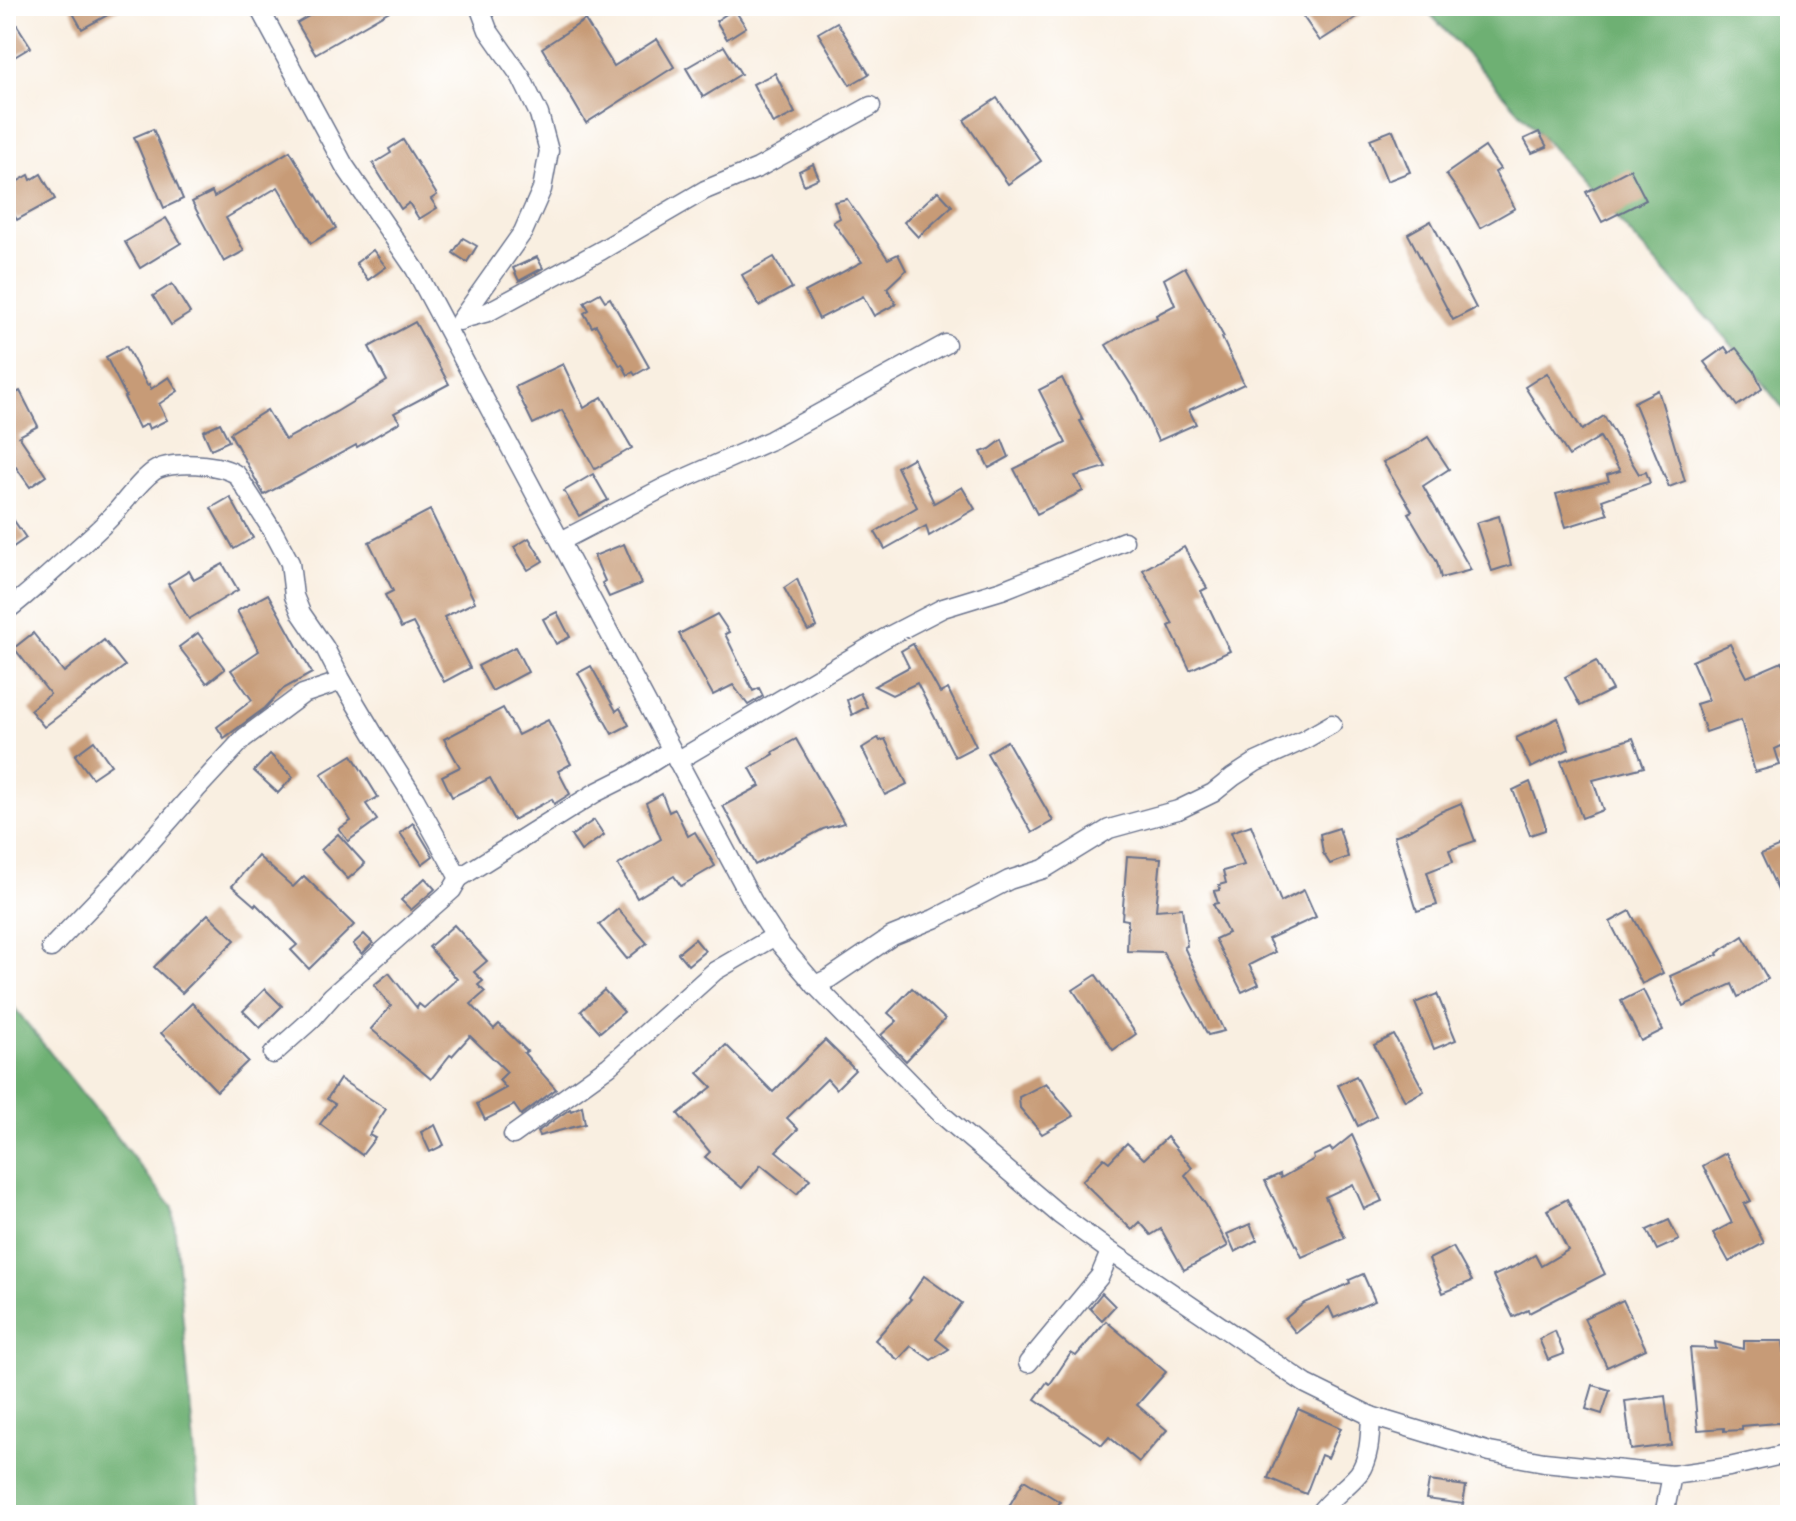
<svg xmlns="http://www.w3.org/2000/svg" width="1796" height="1521" font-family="'Shantell Sans',sans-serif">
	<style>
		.forest { fill: #6eb073; stroke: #447068; stroke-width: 2 }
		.building { fill: #c79b77 }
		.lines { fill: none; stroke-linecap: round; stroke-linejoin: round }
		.street-casing { stroke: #69728c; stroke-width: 21 }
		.street { stroke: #fff; stroke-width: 18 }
	</style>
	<rect width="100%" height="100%" fill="#fff"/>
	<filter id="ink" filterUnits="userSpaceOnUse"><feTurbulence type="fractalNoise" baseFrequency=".0125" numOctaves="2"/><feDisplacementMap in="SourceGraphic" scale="16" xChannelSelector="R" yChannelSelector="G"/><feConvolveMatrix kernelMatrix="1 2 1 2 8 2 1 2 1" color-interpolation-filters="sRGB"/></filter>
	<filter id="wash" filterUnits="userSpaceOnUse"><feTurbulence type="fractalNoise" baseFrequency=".006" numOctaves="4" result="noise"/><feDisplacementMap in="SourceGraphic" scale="32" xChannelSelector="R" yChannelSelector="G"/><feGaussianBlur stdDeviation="1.8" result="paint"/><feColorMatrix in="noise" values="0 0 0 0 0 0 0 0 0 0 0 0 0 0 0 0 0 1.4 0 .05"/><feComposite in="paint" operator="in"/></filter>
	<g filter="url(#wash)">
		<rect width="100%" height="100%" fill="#f9efe1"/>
		<g class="forest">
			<path d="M1423 6H1790V417L1730 343Z"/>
			<path d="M6 997 173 1208 200 1515H6Z"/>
		</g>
		<g id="blocks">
			<g class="building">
				<path d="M69 6H124L82 29Z"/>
				<path d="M326 6H398L315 54 297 23Z"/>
				<path d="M1316 6H1374L1320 41 1302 15Z"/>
				<path d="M6 8 31 47 6 62Z"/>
				<path d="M734 9 746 27 727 39 716 21Z"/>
				<path d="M585 20 614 66 657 39 674 67 586 123 542 48Z"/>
				<path d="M837 22 869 74 850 85 818 33Z"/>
				<path d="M724 46 741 74 703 97 686 68Z"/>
				<path d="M775 73 795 113 773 124 753 84Z"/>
				<path d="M997 98 1041 161 1008 184 964 120Z"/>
				<path d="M153 129 183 199 164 208 134 137Z"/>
				<path d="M1393 130 1410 172 1387 181 1370 139Z"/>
				<path d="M1539 132 1547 147 1532 153 1524 139Z"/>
				<path d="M403 140 437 195 431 199 437 208 419 219 409 203 401 209 373 164 391 153 389 149Z"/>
				<path d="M1485 147 1500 169 1495 172 1515 208 1480 228 1463 198 1446 174Z"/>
				<path d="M290 151 336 228 311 243 278 187 226 218 244 251 224 262 192 202 212 192 214 197Z"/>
				<path d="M813 164 819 178 804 185 799 171Z"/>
				<path d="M1630 169 1646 200 1602 222 1586 192Z"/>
				<path d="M41 174 55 199 17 220 6 201V194L16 188 13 184 29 175 31 180Z"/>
				<path d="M938 191 952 206 918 237 904 222Z"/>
				<path d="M847 199 888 259 898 254 906 270 887 288 896 304 874 316 863 296 819 319 805 292 862 262 833 222 840 218 834 202Z"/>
				<path d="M166 218 181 243 140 268 125 242Z"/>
				<path d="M1431 221 1476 308 1453 320 1408 234Z"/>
				<path d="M463 238 477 246 467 262 453 253Z"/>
				<path d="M373 250 386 267 368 280 356 263Z"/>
				<path d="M537 257 543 268 519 281 513 268Z"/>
				<path d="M774 257 792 288 759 306 742 275Z"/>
				<path d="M1185 267 1224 337 1222 338 1244 384 1189 410 1196 424 1158 441 1138 396 1106 345 1136 327 1157 318 1156 315 1175 305 1164 279Z"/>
				<path d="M172 284 190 313 171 325 153 296Z"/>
				<path d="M600 293 605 301 610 298 649 367 635 375 633 372 628 375 622 364 620 366 596 325 592 327 584 313 589 310 584 302Z"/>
				<path d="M415 322 449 384 394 413 400 422 357 447 356 445 264 495 230 433 267 410 285 440 336 412 387 381 369 347Z"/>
				<path d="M126 346 147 385 149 384 151 389 169 377 178 391 159 404 167 420 149 429 147 424 139 428 124 397 126 396 106 357Z"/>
				<path d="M1725 347 1729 353 1736 348 1755 372 1762 389 1737 406 1704 362Z"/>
				<path d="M563 364 584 408 602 397 632 448 595 469 562 410 533 424 515 387Z"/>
				<path d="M1547 373 1582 430 1604 416 1639 474 1646 472 1650 483 1602 500 1608 514 1566 527 1556 494 1609 481 1607 475 1620 471 1600 437 1569 456 1525 387Z"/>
				<path d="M1062 378 1083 420 1080 421 1106 467 1075 476 1083 491 1037 514 1014 469 1066 443 1039 390Z"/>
				<path d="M1658 390 1685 481 1669 487 1634 402Z"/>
				<path d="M20 391 38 426 19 436 46 476 30 487 6 453V398Z"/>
				<path d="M220 423 229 441 211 449 203 431Z"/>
				<path d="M1428 437 1449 469 1423 486 1471 570 1441 578 1437 562 1408 513 1412 511 1383 462 1408 450Z"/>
				<path d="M1002 440 1009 457 989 468 981 452 990 449Z"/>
				<path d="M913 458 934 503 962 487 975 509 929 536 926 526 885 549 875 532 917 507 897 467Z"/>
				<path d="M593 474 608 500 579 516 564 491Z"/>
				<path d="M230 497 253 538 234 549 211 508Z"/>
				<path d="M6 509 26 538 6 552Z"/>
				<path d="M430 510 475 602 444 617 470 668 444 682 413 623 401 628 385 595 393 591 369 542Z"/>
				<path d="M1499 516 1511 565 1492 571 1476 523Z"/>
				<path d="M529 538 543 561 528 570 514 547Z"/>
				<path d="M624 544 641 584 609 597 602 583 605 581 594 556Z"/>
				<path d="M1184 547 1207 588 1201 591 1230 651 1190 670 1169 626 1173 624 1143 570Z"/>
				<path d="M223 564 238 590 189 619 168 584 189 571 194 580Z"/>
				<path d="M797 579 817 627 808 631 784 588Z"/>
				<path d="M268 594 312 673 283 689 265 708 224 738 217 727 252 700 231 670 259 651 237 611Z"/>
				<path d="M557 612 570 637 556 644 543 619Z"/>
				<path d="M717 614 729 632 725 634 753 691 759 688 763 696 748 705 733 685 713 695 679 634Z"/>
				<path d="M33 633 64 672 104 640 125 666 44 727 30 710 50 694 14 648Z"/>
				<path d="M198 633 225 669 207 683 179 647Z"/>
				<path d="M913 644 940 693 948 689 976 746 955 757 917 683 892 695 874 686 909 667 901 651Z"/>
				<path d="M1730 644 1747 677 1782 662 1790 679V742L1775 749 1780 765 1755 772 1741 720 1706 732 1696 704 1709 700 1692 661Z"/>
				<path d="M515 647 528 672 492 691 478 666Z"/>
				<path d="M1596 661 1612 690 1580 706 1565 677Z"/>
				<path d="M591 666 616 711 620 708 629 725 612 734 578 673Z"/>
				<path d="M860 693 867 707 852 715 847 700Z"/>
				<path d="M503 708 518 735 548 720 571 764 558 771 570 794 554 804 552 799 513 820 490 778 452 797 442 776 460 767 444 739Z"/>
				<path d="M1558 718 1569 749 1531 768 1516 738Z"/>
				<path d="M878 738 880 741 885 739 907 784 885 795 862 748Z"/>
				<path d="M1633 738 1644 767 1593 780 1603 810 1582 818 1561 761Z"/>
				<path d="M796 739 844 823 823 829 755 865 723 806 760 786 750 768 774 754 773 752Z"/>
				<path d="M94 741 111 765 92 778 75 755Z"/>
				<path d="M1007 741 1053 821 1032 833 987 753Z"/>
				<path d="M270 754 293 777 278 793 254 771Z"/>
				<path d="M352 755 378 797 366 804 377 820 348 841 339 829 351 821 321 774Z"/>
				<path d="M1530 782 1545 824V830L1530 835 1513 790Z"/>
				<path d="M662 794 669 812 675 809 688 836 695 832 715 866 681 886 674 876 637 898 618 865 661 839 646 803Z"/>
				<path d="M1461 803 1475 841 1449 850 1453 862 1427 872 1437 905 1417 911 1394 836 1407 831 1440 812Z"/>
				<path d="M594 820 604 835 581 851 571 836Z"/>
				<path d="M413 823 433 856 422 864 400 833Z"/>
				<path d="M1251 825 1281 902 1304 890 1316 917 1268 939 1275 952 1249 965 1259 984 1242 992 1215 939 1228 933 1213 904 1218 903 1214 891 1220 890 1219 885 1226 883 1223 871 1244 865 1231 832Z"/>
				<path d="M1339 828 1348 857 1330 864 1323 853 1320 834Z"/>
				<path d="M338 834 365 864 348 879 321 850Z"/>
				<path d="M1785 844 1790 855V916L1761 854Z"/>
				<path d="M258 856 293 887 304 876 354 925 309 969 291 950 297 945 256 904 255 906 232 886Z"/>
				<path d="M1127 856 1161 858 1156 910 1182 908 1187 946 1184 947 1224 1031 1208 1035 1163 952 1127 951 1128 920 1122 919Z"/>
				<path d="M425 878 435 889 411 910 401 900Z"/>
				<path d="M618 909 647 943 627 959 599 925Z"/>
				<path d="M1630 911 1663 973 1642 984 1610 922Z"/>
				<path d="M208 914 235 940 182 993 154 967Z"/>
				<path d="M454 925 487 961 474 972 483 981 478 985 485 992 471 1004 494 1029 499 1024 527 1051 524 1053 556 1089 521 1115 514 1105 485 1120 477 1104 506 1088 499 1080 507 1072 470 1036 452 1056 450 1055 431 1079 371 1029 391 1006 374 985 389 973 417 1008 419 1004 424 1008 457 979 429 947Z"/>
				<path d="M364 934 373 943 362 954 353 944Z"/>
				<path d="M1743 936 1768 979 1738 997 1732 984 1683 1006 1670 976 1718 955 1717 953Z"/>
				<path d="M695 939 705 951 688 965 678 953Z"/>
				<path d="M1096 975 1136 1034 1113 1050 1073 990Z"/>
				<path d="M912 988 945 1019 906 1061 881 1035 897 1021 888 1013Z"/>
				<path d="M265 989 282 1006 260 1028 243 1011Z"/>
				<path d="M604 990 624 1012 600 1032 581 1011Z"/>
				<path d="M1643 990 1663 1030 1641 1041 1621 1001Z"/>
				<path d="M1437 994 1456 1040 1434 1049 1415 1003Z"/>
				<path d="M192 1003 248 1061 217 1091 161 1033Z"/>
				<path d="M1394 1035 1424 1091 1405 1101 1374 1045Z"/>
				<path d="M825 1040 855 1070 836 1089 827 1079 787 1118 798 1129 776 1151 810 1179 797 1194 761 1165 742 1188 705 1157 710 1152 678 1114 712 1087 698 1073 726 1045 773 1092Z"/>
				<path d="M1356 1076 1376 1116 1358 1126 1338 1085Z"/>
				<path d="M340 1079 386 1109 369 1135 375 1138 362 1155 320 1124 335 1104 327 1099Z"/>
				<path d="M1046 1083 1074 1116 1042 1134 1020 1108 1019 1097Z"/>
				<path d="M582 1106 585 1124 539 1136 537 1132 570 1109 571 1111Z"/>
				<path d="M435 1125 444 1145 430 1152 421 1132Z"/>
				<path d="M1352 1135 1382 1201 1364 1209 1353 1184 1325 1197 1345 1238 1302 1257 1265 1181 1280 1174 1281 1178 1314 1159 1313 1156 1330 1148 1332 1151Z"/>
				<path d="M1167 1137 1192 1168 1185 1175 1206 1205 1228 1246 1184 1270 1161 1229 1151 1235 1140 1222 1132 1230 1082 1181 1104 1158 1109 1162 1127 1143 1144 1159Z"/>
				<path d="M1726 1153 1751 1201 1744 1204 1764 1243 1729 1262 1713 1233 1732 1223 1703 1166Z"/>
				<path d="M1567 1199 1605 1274 1529 1313 1528 1310 1513 1317 1493 1276 1516 1266 1535 1255 1541 1266 1568 1250 1547 1210Z"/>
				<path d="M1669 1220 1679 1240 1657 1250 1647 1230Z"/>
				<path d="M1250 1224 1257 1240 1235 1252 1227 1234Z"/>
				<path d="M1453 1247 1472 1281 1443 1293 1429 1259Z"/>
				<path d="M1363 1274 1375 1301 1334 1318 1329 1307 1296 1333 1285 1319 1304 1303 1350 1283 1349 1280Z"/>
				<path d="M924 1276 962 1303 936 1339 949 1349 931 1360 911 1346 898 1360 875 1340 911 1299 909 1298Z"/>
				<path d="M1102 1293 1115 1306 1102 1320 1090 1308Z"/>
				<path d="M1623 1300 1646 1349 1607 1367 1584 1318Z"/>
				<path d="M1106 1321 1166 1372 1137 1405 1167 1430 1139 1462 1109 1437 1102 1445 1035 1399 1047 1382 1050 1384 1071 1353 1076 1356Z"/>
				<path d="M1555 1331 1564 1354 1548 1360 1539 1339Z"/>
				<path d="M1744 1341H1783L1790 1400V1422L1742 1426V1430L1724 1431V1428L1698 1430 1690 1348 1716 1349 1715 1342 1744 1349Z"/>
				<path d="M1593 1385 1610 1390 1602 1414 1586 1409Z"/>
				<path d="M1665 1396 1671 1445 1631 1450 1625 1401Z"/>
				<path d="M1298 1409 1341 1428 1328 1458 1321 1455 1306 1494 1268 1478Z"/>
				<path d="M1024 1480 1060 1502 1052 1515H1004Z"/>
				<path d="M1429 1481 1466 1486 1463 1504 1426 1499Z"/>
			</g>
		</g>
	</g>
	<g filter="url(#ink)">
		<use href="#blocks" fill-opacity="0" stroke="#69728c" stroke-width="2"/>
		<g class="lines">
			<g class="street-casing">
				<g id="street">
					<path d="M258 6 344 165 415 269 753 902 781 945 815 985 941 1114 1060 1215 1104 1247 1306 1384 1371 1416 1490 1452 1544 1462 1672 1475 1729 1467 1790 1453"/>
					<path d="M462 319 488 312 602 250 705 190 758 168 871 106"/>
					<path d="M460 321 523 232 542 189 549 151 539 114 521 77 488 30 479 6"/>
					<path d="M561 541 665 487 771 440 946 344"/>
					<path d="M6 611C31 592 53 571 76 550 88 539 101 528 112 516 126 502 137 483 154 471 170 460 221 463 237 475L274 533 290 563 294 596 301 613 325 648 342 681 373 733 415 799 459 878 595 793 633 774 671 750"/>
					<path d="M677 761 885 638 943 608 1002 590 1124 541"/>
					<path d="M51 948 125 871 196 790 244 738 303 694 342 681"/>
					<path d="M815 985 830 978 892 936 934 919 1009 880 1044 869 1109 829 1178 810 1213 793 1233 777 1256 762 1304 740 1332 724"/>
					<path d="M273 1054 311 1020 332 996 452 890 459 878"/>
					<path d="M513 1135 609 1066 715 971 775 936"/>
					<path d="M1028 1363 1100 1276 1110 1252"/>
					<path d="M1318 1515C1329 1498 1347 1488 1359 1473 1370 1457 1370 1435 1371 1416"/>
					<path d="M1664 1515 1672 1475"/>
				</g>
			</g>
			<use href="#street" class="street"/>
		</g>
	</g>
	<rect width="1796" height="1521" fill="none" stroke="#fff" stroke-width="32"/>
</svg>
